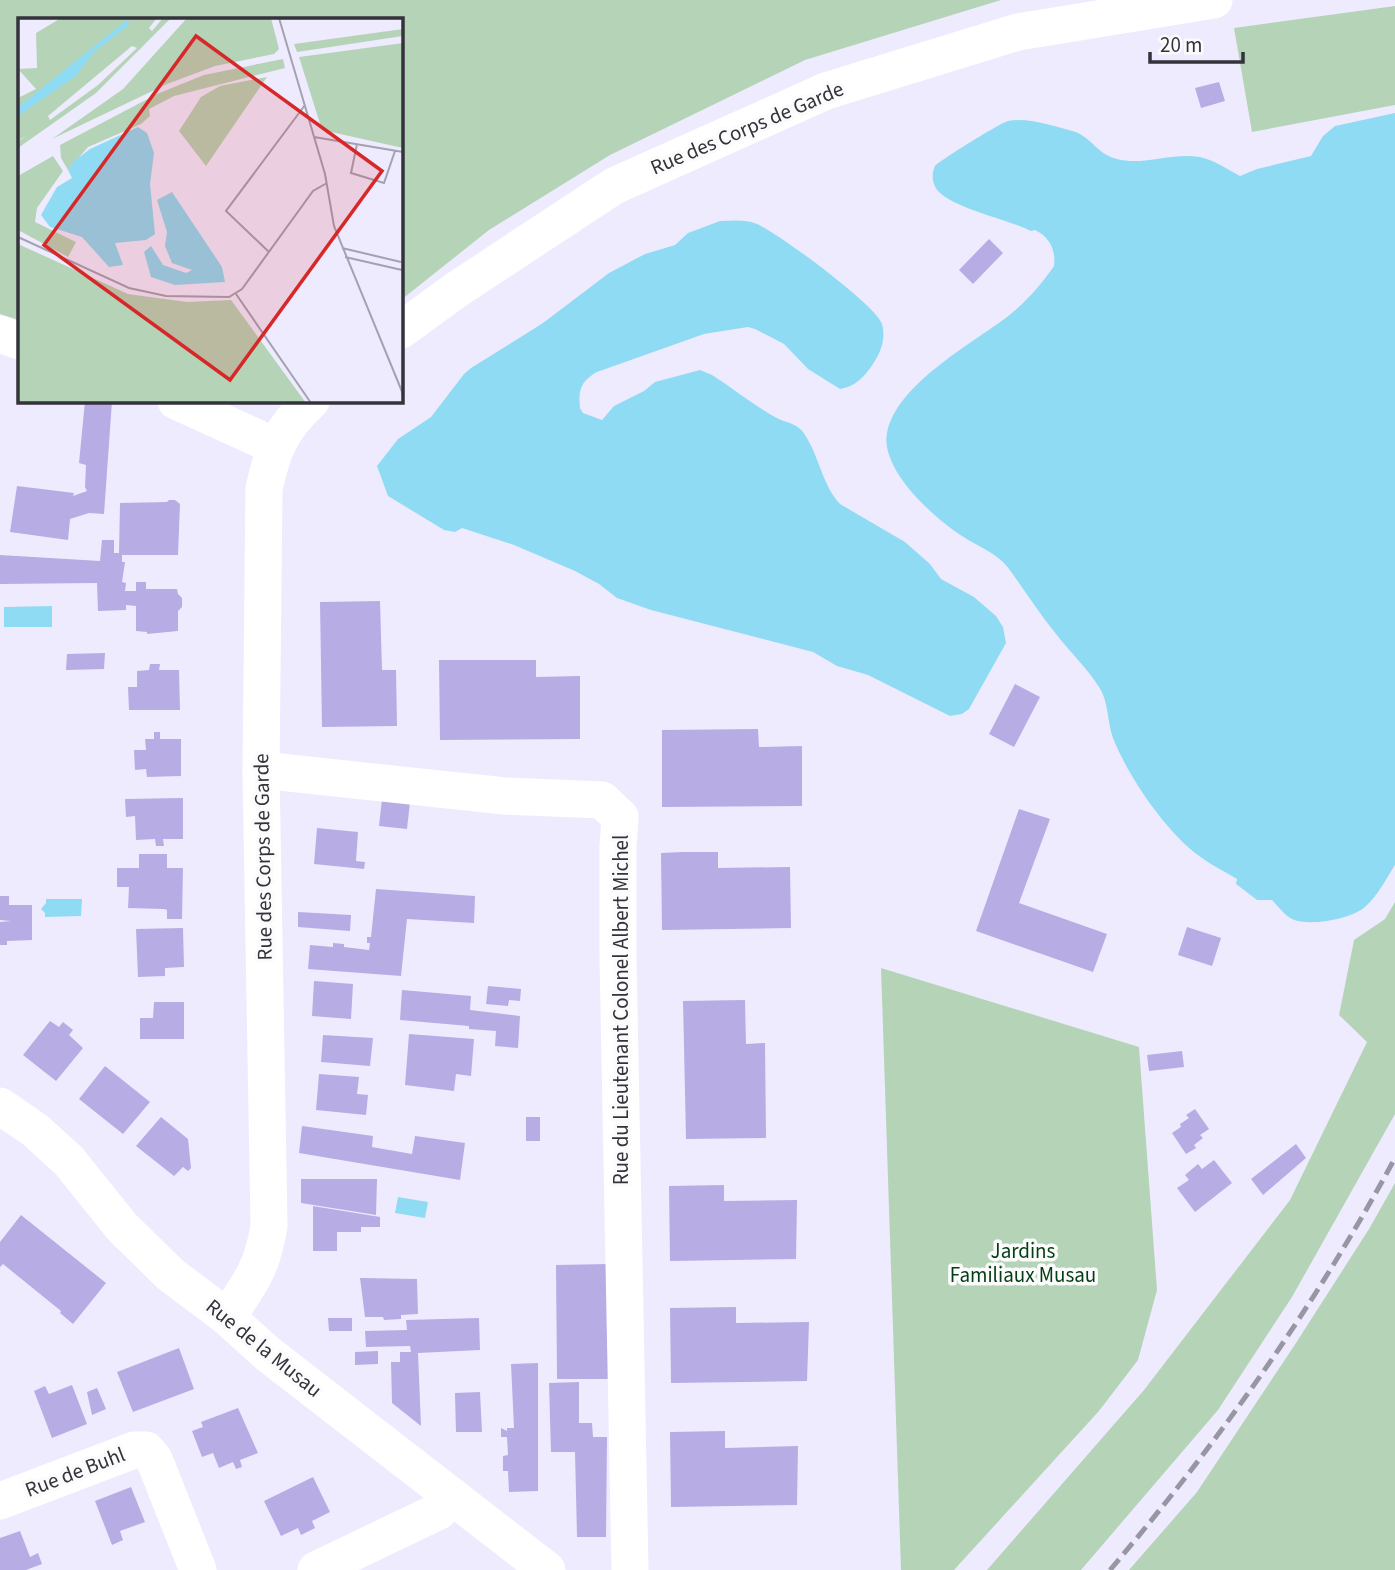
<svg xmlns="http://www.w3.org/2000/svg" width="1395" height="1570" font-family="'Source Sans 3',sans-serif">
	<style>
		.green { fill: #b5d4b7 }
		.water { fill: #90dbf4 }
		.building { fill: #b8ace5 }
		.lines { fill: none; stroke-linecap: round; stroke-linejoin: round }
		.minor { stroke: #fff; stroke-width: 37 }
		.rail { stroke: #9996a4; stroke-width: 5; stroke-dasharray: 14 7; stroke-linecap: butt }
		.labels { text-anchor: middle; stroke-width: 7; stroke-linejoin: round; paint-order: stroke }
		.street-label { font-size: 21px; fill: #34323b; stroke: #fbfbfb }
		.park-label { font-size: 21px; fill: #043d13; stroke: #fbfbfb }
		.inset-road { fill: none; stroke: #a4a1b1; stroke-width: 2 }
		.view { fill: #d62828; fill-opacity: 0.15; stroke: #d62828; stroke-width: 3.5 }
		.inset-edge { fill: none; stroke: #34323b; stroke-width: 3.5 }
	</style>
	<rect width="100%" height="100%" fill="#efebff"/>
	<g class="green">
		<path d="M0 0H1001L805 60 610 155 489 230 401 300V19H19V320L0 314Z"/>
		<path d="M1395 6V105L1252 132 1234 28Z"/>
		<path d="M1395 902V1114L1292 1297 1218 1410 1081 1570H987L1144 1390 1290 1200 1367 1042 1339 1015 1354 940 1385 919Z"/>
		<path d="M881 968 1139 1047 1157 1290 1138 1360 1099 1411 954 1570H901Z"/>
		<path d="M1395 1183V1570H1129L1197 1492 1294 1346 1369 1229Z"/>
	</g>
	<g class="water">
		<path d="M1395 113V865C1386 879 1378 895 1366 906 1353 919 1309 927 1292 919 1284 915 1278 906 1272 900H1257L1236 884 1237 879C1220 869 1202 860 1188 847 1160 822 1127 774 1113 738 1107 722 1109 702 1099 687 1087 668 1070 652 1056 634 1039 613 1025 591 1009 569 999 554 977 546 962 536 934 518 880 470 887 433 896 385 971 344 1007 317 1024 304 1042 284 1054 266 1056 251 1050 237 1035 230L1031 231C1007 219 955 209 938 191 932 184 931 174 935 166 939 161 1000 123 1008 121 1029 117 1056 127 1076 132 1092 139 1099 155 1117 159 1144 166 1172 152 1200 157 1214 160 1227 169 1240 176L1257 169 1311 156 1323 136 1335 126Z"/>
		<path d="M720 221C732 221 746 219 757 224 777 232 877 306 882 324 886 339 881 352 873 364 865 376 855 387 840 389L808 369 784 344 755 329 748 327 704 334 597 372C581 381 578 390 580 408L583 413 602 420 614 406 644 391 655 382 700 370 712 375C733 388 753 405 775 417 785 423 795 422 803 432 819 454 822 485 840 504L905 542 930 564 941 579 974 597 996 616 1003 627 1006 643 969 709 962 714 950 716 868 675 837 666 813 652 651 610 617 598 599 584 575 571 514 545 462 528 455 532 444 530 388 496 377 466 398 439 431 417 464 374 471 368 543 323 609 273 645 254 675 245 688 233Z"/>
		<path d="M52 606V627H4V607Z"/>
		<path d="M46 899H82L81 916 45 917V913L41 909 46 903Z"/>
		<path d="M398 1197 428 1202 425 1218 395 1213Z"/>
	</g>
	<g class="building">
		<path d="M1219 82 1225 101 1201 108 1195 88Z"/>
		<path d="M989 239 1003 253 973 284 959 270Z"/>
		<path d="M85 401H112L104 514 89 513 70 519 68 540 10 532 17 486 74 493 73 496 87 491 85 487 86 465 79 463Z"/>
		<path d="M169 500H175L180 504 178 555H122V562H125L122 582 126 583 125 591H136V582H146V589H177L178 594 182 598V607L178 611V631L147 634V632L136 631V606L126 605V610L98 611 97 583 0 584V555L100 561 102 540H114V553H119L120 503 167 502Z"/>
		<path d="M380 601 382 670H396L397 726 322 727 320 602Z"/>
		<path d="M105 653 104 669 66 670 67 654Z"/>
		<path d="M439 660H536V677L580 676V739L440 740Z"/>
		<path d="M150 664H160L159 670H179L180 710H129L128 687H137V671L149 670Z"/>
		<path d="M1015 684 1040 697 1014 747 989 734Z"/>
		<path d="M758 729 759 747 802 746V806L662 807V730Z"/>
		<path d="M154 732H160V739H181V776L147 777 146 769 135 770 134 750H146L145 739H154Z"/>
		<path d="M183 798V839H163L164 846H156L155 839 136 840 135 816 126 817 125 799Z"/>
		<path d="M382 799 410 802 407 829 379 826Z"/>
		<path d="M1019 809 1050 819 1019 903 1107 934 1093 972 976 931Z"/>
		<path d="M317 828 358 832 356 861 365 862 364 869 314 864Z"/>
		<path d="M683 852H718V868L790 867 791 928 662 930 661 853Z"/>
		<path d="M139 854H167V868H183L182 919H167V910L164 909 128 908 129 887H117V868H139Z"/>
		<path d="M376 889 475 896 474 923 407 919 401 976 308 969 310 945 333 947V943L344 944V947L369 950 370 943H367V937H371Z"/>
		<path d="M0 896H9V905H32V940L7 941V945H0V922L11 921 0 920Z"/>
		<path d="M298 912 351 915 350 931 298 927Z"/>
		<path d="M1187 927 1221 938 1212 966 1178 955Z"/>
		<path d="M183 928 184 967 165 968V976L138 977 136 929Z"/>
		<path d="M314 981 353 984 351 1019 312 1016Z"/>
		<path d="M488 986 521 989 520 1001 509 1000 508 1006 486 1004Z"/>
		<path d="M402 990 471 996 470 1010 520 1016 518 1048 495 1046 496 1031 469 1029V1026L400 1020Z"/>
		<path d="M745 1000 746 1044 765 1043 766 1138 686 1139 683 1001Z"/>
		<path d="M154 1002H184V1039H140V1018H153Z"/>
		<path d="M50 1021 59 1027 63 1022 73 1030 69 1035 83 1048 56 1081 23 1055Z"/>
		<path d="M409 1034 474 1039 471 1076 456 1074 454 1091 405 1085Z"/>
		<path d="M323 1035 373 1038 370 1066 321 1062Z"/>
		<path d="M1182 1051 1184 1067 1149 1071 1147 1055Z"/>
		<path d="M105 1066 150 1102 123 1134 79 1099Z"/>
		<path d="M319 1074 359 1077 357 1094 368 1095 366 1115 316 1110Z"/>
		<path d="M1195 1109 1209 1129 1200 1135 1203 1138 1194 1145 1196 1148 1186 1154 1172 1133 1181 1127 1180 1124 1189 1118 1186 1115Z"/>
		<path d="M161 1117 188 1139 191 1168 188 1171 183 1167 174 1176 136 1146Z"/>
		<rect x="526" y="1117" width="14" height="24"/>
		<path d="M302 1126 373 1136 372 1147 412 1154 415 1136 465 1143 460 1180 299 1153Z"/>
		<path d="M1296 1144 1306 1158 1263 1195 1251 1179Z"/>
		<path d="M1214 1160 1232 1183 1195 1212 1177 1188 1189 1180 1185 1175 1198 1164 1202 1169Z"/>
		<path d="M301 1179H377L376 1215 301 1203Z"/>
		<path d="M724 1185V1201L797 1200 796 1259 670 1261 669 1186Z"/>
		<path d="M313 1206 380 1217V1227H361V1232H337V1251H313Z"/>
		<path d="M21 1215 106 1283 73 1324 60 1313 61 1311 3 1264 0 1267V1242Z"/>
		<path d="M609 1264 611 1379H557L556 1265Z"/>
		<path d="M360 1278 417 1279 418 1314 401 1315V1319L384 1320 383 1317H365Z"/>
		<path d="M736 1307V1323L809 1322 807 1381 671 1383 670 1308Z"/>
		<path d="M328 1318H352V1331H329Z"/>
		<path d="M479 1318 480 1350 418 1353 421 1426 392 1403 391 1362H400V1352H411L410 1346 366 1347 365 1331 407 1330 406 1320Z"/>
		<path d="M179 1348 194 1389 133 1412 117 1372Z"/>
		<path d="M378 1351V1364L355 1365V1352Z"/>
		<path d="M538 1363V1491L509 1492 508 1471H503V1456L508 1455 507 1437H501V1428L507 1431V1428H514L511 1364Z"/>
		<path d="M579 1382V1423H592L593 1437H607L606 1537H577L575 1452H551L549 1383Z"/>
		<path d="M72 1385 87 1424 52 1438 34 1391 45 1386 49 1394Z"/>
		<path d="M97 1388 106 1409 92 1415 87 1392Z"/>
		<path d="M480 1392 482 1432H456L455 1393Z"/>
		<path d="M238 1408 258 1453 240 1460 242 1467 236 1469 233 1462 219 1468 213 1453 202 1457 192 1431 203 1427 201 1422Z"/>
		<path d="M725 1431V1448L798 1446 797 1505 671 1507 670 1432Z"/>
		<path d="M313 1477 330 1512 312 1521 315 1528 301 1535 298 1528 281 1536 264 1501Z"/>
		<path d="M131 1487 145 1522 120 1531 123 1540 112 1545 95 1501Z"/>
		<path d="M20 1531 30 1557 38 1553 42 1564 26 1570H0V1538Z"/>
	</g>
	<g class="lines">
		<g class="minor">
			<path d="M401 330 456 290 614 186 826 91 1018 32 1214 0"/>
			<path d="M0 334 19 341"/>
			<path d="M176 401 275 446"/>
			<path d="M261 770 505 796 602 800 620 817 618 847V958L630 1570"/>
			<path d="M0 1106 35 1130 69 1161 122 1227 171 1275 227 1317 268 1354 547 1570"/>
			<path d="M227 1317C251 1282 262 1269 269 1226L261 770 264 489C272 451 281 428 311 401"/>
			<path d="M0 1501 134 1450H146L154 1459 198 1570"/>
			<path d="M316 1570 439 1511 452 1496"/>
		</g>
		<path class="rail" d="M1110 1570C1219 1442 1315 1306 1395 1158"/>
	</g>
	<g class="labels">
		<g class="street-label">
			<text transform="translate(747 128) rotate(-23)" y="7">Rue des Corps de Garde</text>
			<text transform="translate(263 857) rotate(-91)" y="7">Rue des Corps de Garde</text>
			<text transform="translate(621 1010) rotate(-90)" y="7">Rue du Lieutenant Colonel Albert Michel</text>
			<text transform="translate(264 1348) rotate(39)" y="7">Rue de la Musau</text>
			<text transform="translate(75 1472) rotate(-21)" y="7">Rue de Buhl</text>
		</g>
		<g class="park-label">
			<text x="1023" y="1258">Jardins<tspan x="1023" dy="24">Familiaux Musau</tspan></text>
		</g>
	</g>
	<g transform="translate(18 18)">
		<rect width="385" height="385" fill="#efebff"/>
		<path d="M43 0H139L131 10 134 13 145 0H153L78 75 0 130V123L9 118 0 122V80L18 71 0 51 19 50 18 15ZM114 28 119 30 80 67 32 102 30 98ZM169 0H253L261 31 256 36 197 48 149 66 34 121 105 71ZM385 11V18L279 34 276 26ZM385 25V130L304 112 281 39ZM265 41 267 50 156 78 131 91 132 98 123 106 70 129 50 152 43 140 42 127 139 76 186 57ZM249 59 188 148 161 113 183 79 202 68ZM35 138 45 153 19 190 17 204 58 224 50 239 0 212V158ZM0 226 110 276 169 284 213 282 288 385H0Z" fill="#b5d4b7" fill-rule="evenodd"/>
		<path d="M109 2 111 7 76 34 58 58 0 98V89ZM120 109 129 115 136 135 132 166 137 216 128 222 97 225 105 247 91 249 64 219 32 209 23 197 39 169 54 160 50 152 55 144 72 131ZM154 174 204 249 207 264 157 267 133 259 126 234 133 228 145 247 168 255 174 252 154 245 147 228 149 214 139 182Z" fill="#90dbf4"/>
		<path class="inset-road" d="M261 0 307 156 316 208 385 376M296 119 385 134M339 126 333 155 366 165 377 133M0 219 111 270 148 278 211 279 224 271 295 173 309 165M324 230 383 244M251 234 208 193 287 87M327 239 384 252M218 276 293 385"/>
		<path class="view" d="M178 18 364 153 212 362 26 227Z"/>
		<rect width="385" height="385" class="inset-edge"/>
	</g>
	<path d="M1150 52v10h93v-10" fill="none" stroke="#34323b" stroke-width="3.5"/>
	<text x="1160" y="52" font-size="21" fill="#34323b" stroke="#fbfbfb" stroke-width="5" paint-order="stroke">20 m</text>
</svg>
